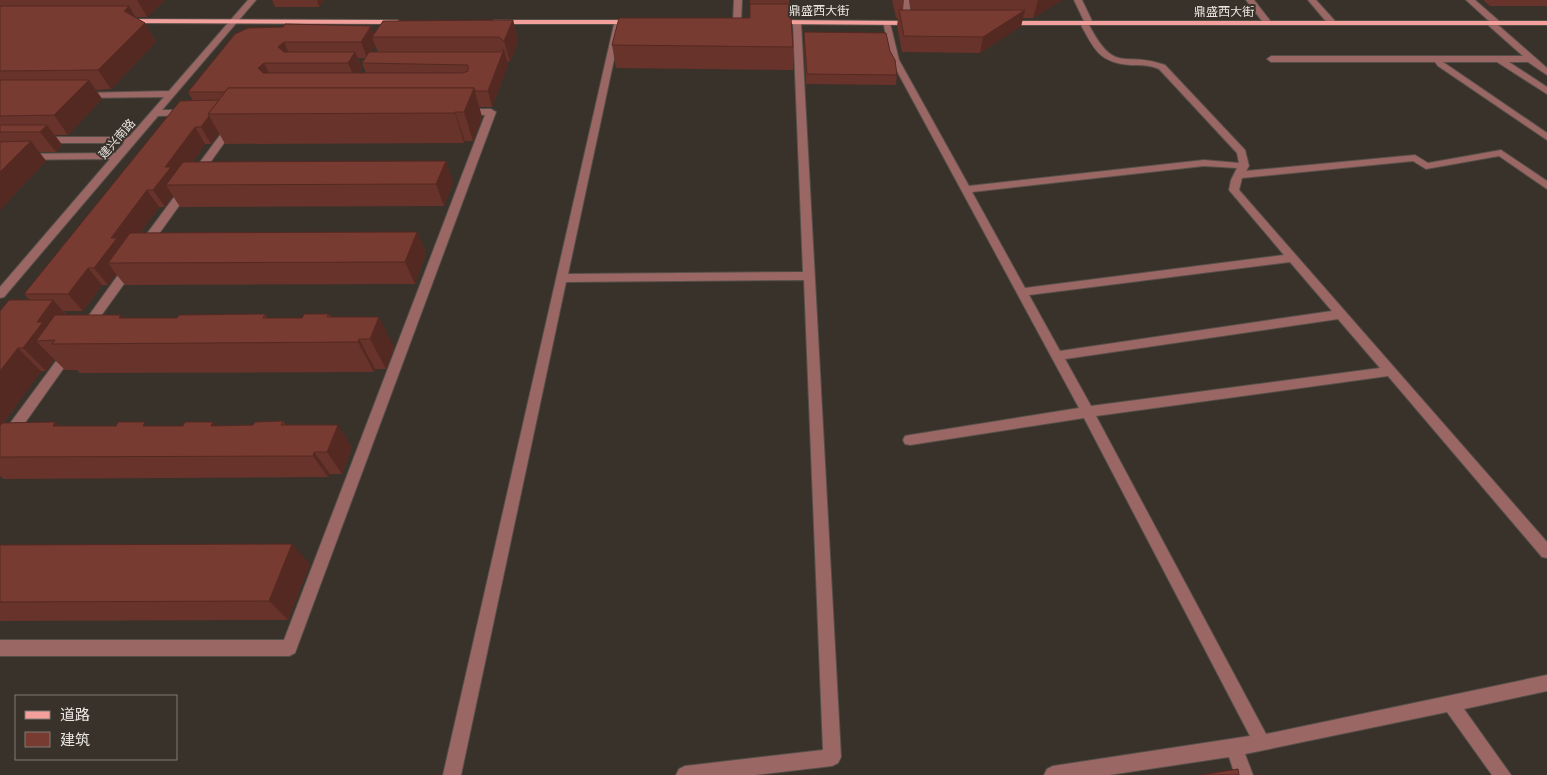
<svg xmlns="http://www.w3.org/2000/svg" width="1547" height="775" font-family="Manrope,'Noto Sans SC',sans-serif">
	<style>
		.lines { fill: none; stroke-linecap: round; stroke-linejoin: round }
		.minor-casing { stroke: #554f48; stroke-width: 2 }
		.major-casing { stroke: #554f48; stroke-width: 2 }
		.minor { fill: #9a6765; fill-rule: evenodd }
		.major { fill: #f3a09d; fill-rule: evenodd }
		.wall { fill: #67332a; fill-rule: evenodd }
		.shaded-wall { fill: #542922 }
		.building { fill: #783b31; stroke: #542922 }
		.labels { text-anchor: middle; stroke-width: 4; stroke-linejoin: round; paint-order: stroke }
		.far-street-label { font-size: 12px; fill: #eae6e1; stroke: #39322b }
	</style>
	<rect width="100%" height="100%" fill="#39322b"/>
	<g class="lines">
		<g class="minor-casing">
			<g id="minor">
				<path d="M248 0H256L162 110H187L190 111V115L158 116 4 297 0 298V287L110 159 0 160V154L115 153 124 143H42L37 140 42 137H129L164 97 82 98 79 97V93L169 91Z"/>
				<path d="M734 0H742L741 22 737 24 733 22Z"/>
				<path d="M901 0H909L912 25 905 23Z"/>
				<path d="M1074 0H1082L1093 23 1089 25C1116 76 1123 50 1165 65L1245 150 1249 166 1246 171 1415 155 1428 163 1501 150 1547 181V189L1499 156 1426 169 1413 161 1242 178 1239 190 1547 542V558L1542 557 1388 376 1096 416 1266 734 1547 675V691L1464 709 1511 775H1492L1447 712 1245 754 1253 775H1235L1229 757 1109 775H1044L1047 769 1053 766 1250 736 1084 418 910 445 905 444 903 440 905 436 910 435 1079 408 891 60 883 21 890 23 899 60 969 186 1204 160 1239 163 1237 153 1159 69C1150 65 1141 65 1131 65 1099 63 1094 49 1080 23L1084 21ZM1204 166 1237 168 1231 180 1229 190 1284 255 1025 288 972 192ZM1290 262 1332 311 1060 351 1029 295ZM1338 319 1380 368 1091 406 1065 359Z"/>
				<path d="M1246 0H1254L1272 23 1271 25H1265Z"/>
				<path d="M1308 0H1316L1335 21V25H1329Z"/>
				<path d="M1466 0H1475L1499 21 1500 23 1498 25 1547 68V75L1528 62H1509L1547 87V94L1497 62H1443L1547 133V140L1438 66 1435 62H1271L1267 59 1271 56H1523L1488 25 1487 23 1489 21Z"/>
				<path d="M615 20 622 22 568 274 803 272 793 23 797 21 801 23 841 757 838 763 832 766 755 775H676L679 769 685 766 823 750 804 280 566 282 461 775H443Z"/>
				<path d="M465 109H491L496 112 295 653 289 656H0V640H284L485 115 462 114V110Z"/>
				<path d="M232 122 237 125 148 249H140L139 246 140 243 229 123Z"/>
				<path d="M130 263 134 264 136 267 134 270 90 331H82L80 328 82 325 126 264Z"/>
				<path d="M69 348 75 352 73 355 5 451 0 452V437L65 349Z"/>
			</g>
		</g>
		<g class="major-casing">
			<g id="major">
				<path d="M122 19 397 20 401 22 397 24 125 23H122Z"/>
				<path d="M494 20H635L639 22 635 24H494Z"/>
				<path d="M772 20 912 21 916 23 912 25 775 24 771 22Z"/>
				<rect x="1002" y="21" width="545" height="4"/>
			</g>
		</g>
		<use href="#minor" class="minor"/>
		<use href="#major" class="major"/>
	</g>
	<g class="wall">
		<path d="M0 0H165L147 17H135L145 23 156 42 111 89 96 90 102 99 68 135H55L62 145 56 152H39L46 161 0 210Z"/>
		<path d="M272 0H324L319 7H275Z"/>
		<path d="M750 0H789L793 47V70L616 68 612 45 750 18Z"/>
		<path d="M892 0H904L903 10H911L909 0H1062L1033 18H1023L1021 26 980 53 902 52 897 26 898 18H896Z"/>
		<path d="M1483 0H1547V6H1490Z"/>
		<path d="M513 20 518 41 510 62 507 61 508 65 492 107H479L482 117 473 141H465L464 143 225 144 219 133 211 144H205L192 162 446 161 453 183 444 206 180 207 173 196 165 207H159L140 233 417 232 426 253 415 284 125 285 116 274 108 285H102L83 311H64L67 315 124 318H177L265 314 267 318H302L329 314 331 317 394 347 386 369H375L374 372 80 373 77 370H65L54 359 46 371H41L3 423 55 422 59 426H216L253 425 283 421 286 425 352 447 342 474H330L328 477 4 479 0 476V311L30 300 24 294 193 101 188 92 235 34 371 26 374 34ZM375 45 378 52H371ZM358 58H365L362 63 366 73H359L362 68Z"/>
		<path d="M804 32 890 51 897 75 896 85 806 84 804 42Z"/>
		<path d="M0 545 310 564 288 620 0 621Z"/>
	</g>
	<g class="shaded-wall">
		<path d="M137 0H165L147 17Z"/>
		<path d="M317 0H324L319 7Z"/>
		<path d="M1038 0H1062L1033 18Z"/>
		<path d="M129 6 140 25 124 11Z"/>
		<path d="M1025 10 1021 26 980 53 983 37Z"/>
		<path d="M513 20 518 41 510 62 504 41Z"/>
		<path d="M145 23 156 42 111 89 98 70Z"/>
		<path d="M371 26 376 37H372L375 45 367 58 361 42Z"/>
		<path d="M284 42 291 58 278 47Z"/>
		<path d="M504 49 508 65 492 107 488 91Z"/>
		<path d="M355 52 362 68 355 79 348 63Z"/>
		<path d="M264 63 272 79 266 84 258 68Z"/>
		<path d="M89 80 102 99 68 135 54 115Z"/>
		<path d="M474 88 482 117 473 141 464 112Z"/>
		<path d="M455 112 465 141 464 143 455 113Z"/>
		<path d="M209 116 219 133 211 144 201 127Z"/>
		<path d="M47 125 62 145 56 152 40 132Z"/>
		<path d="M195 127 205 144 179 179 166 185 173 196 165 207 153 190 165 167Z"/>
		<path d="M31 141 46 161 0 210V172Z"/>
		<path d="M446 161 453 183 444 206 436 184Z"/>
		<path d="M147 190 159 207 127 251 108 263 116 274 108 285 94 268 111 238Z"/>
		<path d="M417 232 426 253 415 284 405 262Z"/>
		<path d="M88 268 102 285 83 311 68 294Z"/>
		<path d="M53 300 74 323 55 340 36 341 54 359 46 371 23 348 37 322Z"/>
		<path d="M379 317 394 347 386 369 370 339Z"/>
		<path d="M359 339 375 369 374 372 358 342Z"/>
		<path d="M18 348 41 371 0 427V371Z"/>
		<path d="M55 422 79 445 53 426Z"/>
		<path d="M213 422 231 444 211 426Z"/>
		<path d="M338 425 352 447 342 474 327 452Z"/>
		<path d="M314 452 330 474 328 477 313 456Z"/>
		<path d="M292 544 310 564 288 620 269 601Z"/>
	</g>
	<g class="building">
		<path d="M750 4H790L793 47 612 45 619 18H750Z"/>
		<path d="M0 6H129L124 11 145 23 98 70 0 71Z"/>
		<path d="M899 10H1025L983 37 904 36Z"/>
		<path d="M513 20 504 41 499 37H372L383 21Z"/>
		<path d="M285 24 371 26 361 42H284L278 47 284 52H355L348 63H264L258 68 263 73H463L468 71V65L362 63 369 52H500L504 49 488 91H475L474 88H228L225 92H188L235 34 248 28 283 27Z"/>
		<path d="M804 32 886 33 890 51 895 60 897 75 807 74Z"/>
		<path d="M0 80H89L54 115 0 116Z"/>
		<path d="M228 88H474L464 112H455V113L208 114Z"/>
		<path d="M219 100 208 114 209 116 201 127H195L165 167H171L153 190H147L111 238H117L94 268H88L68 294H24L180 101Z"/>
		<path d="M0 125H47L40 132H0Z"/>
		<path d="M31 141 0 172V142Z"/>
		<path d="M446 161 436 184 166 185 183 162Z"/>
		<path d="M417 232 405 262 108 263 130 233Z"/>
		<path d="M9 300H53L37 322H43L23 348H18L0 371V311Z"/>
		<path d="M265 314 263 318H302L304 314H329L327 317H379L370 339H359L358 342 52 344 55 340 36 341 55 315H121L119 318H177L179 315Z"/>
		<path d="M283 421 281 425H338L327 452H314L313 456 0 457V426L2 423 55 422 53 426H116L118 422H145L143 426H183L185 422H213L211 426 253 425 255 422Z"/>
		<path d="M292 544 269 601 0 602V545Z"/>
		<path d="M1238 769 1239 775H1200Z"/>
	</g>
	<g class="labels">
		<g class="far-street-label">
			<text x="819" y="15">鼎盛西大街</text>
			<text x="1224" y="16">鼎盛西大街</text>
			<text transform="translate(117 139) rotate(-49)" y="4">建兴南路</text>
		</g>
	</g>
	<rect x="15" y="695" width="162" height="65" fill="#39322b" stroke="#807a74"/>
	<rect x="25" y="711" width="25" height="8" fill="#f3a09d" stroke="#807a74"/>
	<text x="60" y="720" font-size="15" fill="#eae6e1">道路</text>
	<rect x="25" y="732" width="25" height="15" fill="#783b31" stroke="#807a74"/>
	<text x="60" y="745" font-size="15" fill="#eae6e1">建筑</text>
</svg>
